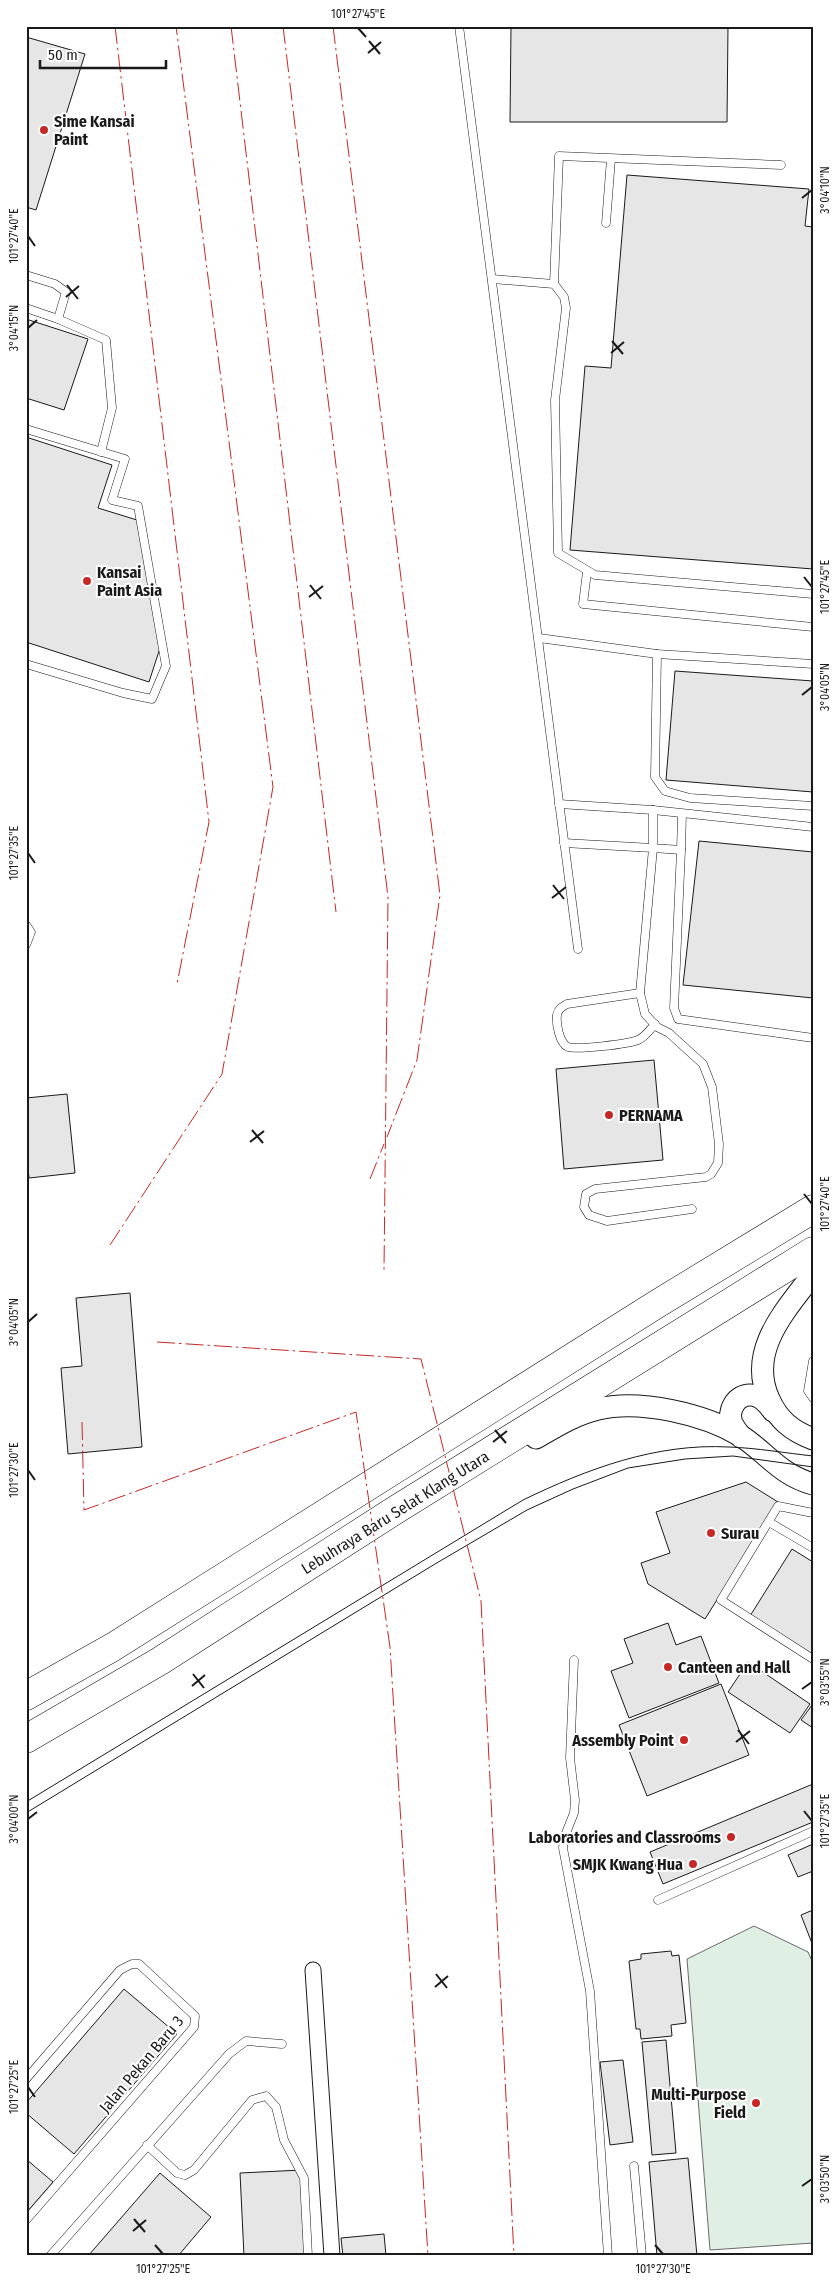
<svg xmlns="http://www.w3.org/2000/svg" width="839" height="2282" font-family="'Fira Sans Condensed',sans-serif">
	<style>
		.green { fill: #e0efe3; stroke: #6a6a6a }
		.building { fill: #e6e6e6; stroke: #1a1a1a }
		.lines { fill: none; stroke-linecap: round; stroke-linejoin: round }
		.lane-casing { stroke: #1a1a1a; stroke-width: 9 }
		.street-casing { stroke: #1a1a1a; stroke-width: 17 }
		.secondary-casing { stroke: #1a1a1a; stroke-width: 23 }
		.highway-casing { stroke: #1a1a1a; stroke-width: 29 }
		.lane { stroke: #fff; stroke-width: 8 }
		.street { stroke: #fff; stroke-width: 15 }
		.secondary { stroke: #fff; stroke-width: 21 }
		.highway { stroke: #fff; stroke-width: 28 }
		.tram { stroke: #1a1a1a; stroke-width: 1 }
		.power { stroke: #c62828; stroke-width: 1; stroke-dasharray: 18 4 2.5 4; stroke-linecap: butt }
		.ticks { fill: none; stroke: #1a1a1a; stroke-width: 2 }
		.poi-dot { fill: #c62828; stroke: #fff; stroke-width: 2 }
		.labels { text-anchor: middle; stroke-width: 4; stroke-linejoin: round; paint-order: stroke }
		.poi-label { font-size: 16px; font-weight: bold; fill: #1a1a1a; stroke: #fff; text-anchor: start }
		.street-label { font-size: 16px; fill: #1a1a1a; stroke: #fff }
		.neatline { fill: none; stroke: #1a1a1a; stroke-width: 2 }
		.ticks-label { font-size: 12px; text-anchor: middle; fill: #1a1a1a }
	</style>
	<rect width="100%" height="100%" fill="#fff"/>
	<path class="green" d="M754 1926 808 1952 813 1963V2243L710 2250 687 1959Z"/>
	<g class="building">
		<path d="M511 26H728L727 122H510Z"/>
		<path d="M26 37 85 54 36 210 26 207Z"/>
		<path d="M627 175 809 189 805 226 813 227V569L570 550 585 366 611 368Z"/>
		<path d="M26 319 88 339 64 410 26 398Z"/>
		<path d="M26 437 112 465 98 508 137 520 160 648 149 682 26 642Z"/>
		<path d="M675 671 813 681V792L666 780Z"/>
		<path d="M699 841 813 852V998L683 985Z"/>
		<path d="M654 1060 663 1160 564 1169 556 1069Z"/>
		<path d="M67 1094 75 1173 29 1178 26 1149V1098Z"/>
		<path d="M130 1293 142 1447 68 1454 61 1368 82 1366 76 1298Z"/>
		<path d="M746 1482 778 1502 705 1619 648 1584 641 1563 670 1553 656 1512Z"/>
		<path d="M792 1549 813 1562V1655L750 1616Z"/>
		<path d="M668 1623 676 1645 701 1636 719 1683 629 1718 611 1671 633 1663 624 1639Z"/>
		<path d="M748 1662 810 1704 790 1733 728 1692Z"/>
		<path d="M721 1684 749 1755 647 1796 619 1725Z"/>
		<path d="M812 1705H813V1728L801 1720Z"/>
		<path d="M813 1784V1822L663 1884 650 1852Z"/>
		<path d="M813 1844V1871L798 1877 788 1855Z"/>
		<path d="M813 1910V1946L801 1915Z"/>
		<path d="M671 1951 672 1956 679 1955 686 2023 671 2025 672 2036 641 2039 640 2029H636L629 1961 641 1959V1954Z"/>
		<path d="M124 1989 177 2034 74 2154 26 2113V2103Z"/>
		<path d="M666 2040 676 2153 652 2155 642 2042Z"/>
		<path d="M623 2060 633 2142 610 2145 600 2062Z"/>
		<path d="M688 2158 697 2256H657L649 2162Z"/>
		<path d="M26 2159 53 2182 26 2213Z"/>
		<path d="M302 2170 306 2256H244L240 2173Z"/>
		<path d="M160 2173 211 2217 178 2256H88Z"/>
		<path d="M384 2234 386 2256H343L341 2238Z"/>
	</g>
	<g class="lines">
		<g class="lane-casing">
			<g id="lane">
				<path d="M459 26 578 949"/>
				<path d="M606 223 611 159"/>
				<path d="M26 275 55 284 66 292 58 319"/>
				<path d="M492 279 554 284 564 297 566 308 555 400 558 553 595 575 813 594"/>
				<path d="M554 284 559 156 781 165"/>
				<path d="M26 308 58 319 106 340 112 408 101 452"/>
				<path d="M26 429 125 459 112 500 138 506 166 666 152 699 123 693 26 664"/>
				<path d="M587 572 583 604 813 627"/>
				<path d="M539 638 657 654 813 664"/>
				<path d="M657 654 655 777 665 791 690 798 813 806"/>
				<path d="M559 804 653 810 813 827"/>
				<path d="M653 810V848L681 850 674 1008 678 1019 813 1038"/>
				<path d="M564 843 653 848 640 993 645 1014 657 1027 669 1033 703 1064 712 1087 719 1144 718 1163 711 1174 706 1177 595 1189 586 1194 584 1207 589 1215 607 1221 692 1209"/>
				<path d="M681 850 682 814"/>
				<path d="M26 925 31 932 26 945"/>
				<path d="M640 993 567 1004C562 1007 558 1009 557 1015 556 1023 559 1043 568 1047 578 1050 628 1044 638 1040 645 1037 650 1030 655 1024"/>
				<path d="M813 1361 808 1391 813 1398"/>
				<path d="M813 1513 778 1506 721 1600 813 1659"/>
				<path d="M769 1522 813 1548"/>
				<path d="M574 1660 570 1758 575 1800 574 1813 564 1838 563 1848 590 1991 608 2256"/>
				<path d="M658 1900 811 1832"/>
				<path d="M26 2079 120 1970 132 1964H139L195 2016 194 2027 26 2220"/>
				<path d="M147 2145 177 2173 185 2175 194 2170 252 2100 266 2096 276 2107 284 2140 304 2178 308 2256"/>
				<path d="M634 2166 642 2256"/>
				<path d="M50 2256 229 2054 246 2041 282 2044"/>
			</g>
		</g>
		<g class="street-casing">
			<path id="street" d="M313 1970 332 2256"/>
		</g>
		<g class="secondary-casing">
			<g id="secondary">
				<path d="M813 1274C785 1311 747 1351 769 1399 778 1420 792 1431 813 1439"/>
				<path d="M741 1437C738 1432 734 1428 732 1423 727 1411 736 1394 751 1395 760 1395 768 1404 773 1411"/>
				<path d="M536 1438C555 1427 576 1414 598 1409 640 1399 704 1414 741 1436 767 1453 780 1475 813 1484"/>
			</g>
		</g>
		<g class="highway-casing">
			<g id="highway">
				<path d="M26 1696 113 1647 657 1304 813 1209"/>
				<path d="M26 1739 160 1661 397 1509 813 1251"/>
			</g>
		</g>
		<use href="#lane" class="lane"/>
		<use href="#street" class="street"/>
		<use href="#secondary" class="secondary"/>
		<use href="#highway" class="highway"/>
		<g class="tram">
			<path d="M26 1802 523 1500C587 1469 656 1443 729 1447 757 1448 785 1453 813 1456"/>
			<path d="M26 1813 435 1564 527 1510 573 1489 628 1468 685 1459 733 1456 813 1467"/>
		</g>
		<g class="power">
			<path d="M115 26 209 822 177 984"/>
			<path d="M231 26 336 912"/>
			<path d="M283 26 388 897 384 1270"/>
			<path d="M333 26 440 895 417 1060 387 1137"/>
			<path d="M370 1179 384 1144"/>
			<path d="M110 1245 222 1074 273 787 176 26"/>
			<path d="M157 1342 421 1359 481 1601 514 2256"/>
			<path d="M82 1422 84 1510 356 1412 390 1647 428 2256"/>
		</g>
	</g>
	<path class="ticks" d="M358 28 366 37M369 41 380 54M368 53 381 42M802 198 812 190M28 236 35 246M67 285 78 299M66 297 79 286M28 328 37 320M612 341 623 354M611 353 624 342M804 577 812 587M310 585 321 599M309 597 323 586M802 695 812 687M28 853 35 863M553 885 564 899M552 898 566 887M252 1130 263 1143M250 1142 264 1131M804 1194 812 1204M28 1322 37 1314M495 1430 506 1443M493 1442 507 1431M28 1470 35 1480M193 1674 204 1688M192 1686 205 1675M802 1689 812 1682M738 1730 749 1744M736 1742 750 1731M804 1811 812 1821M28 1819 37 1812M436 1974 447 1988M435 1987 448 1976M28 2087 35 2097M802 2186 812 2179M134 2219 145 2232M133 2231 146 2220M155 2245 163 2254M655 2245 663 2254"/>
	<g class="poi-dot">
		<circle cx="44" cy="130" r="5"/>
		<circle cx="87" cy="581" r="5"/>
		<circle cx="609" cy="1115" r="5"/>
		<circle cx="711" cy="1533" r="5"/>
		<circle cx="668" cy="1667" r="5"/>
		<circle cx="684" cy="1740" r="5"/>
		<circle cx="731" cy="1837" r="5"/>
		<circle cx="693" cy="1864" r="5"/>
		<circle cx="756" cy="2103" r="5"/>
	</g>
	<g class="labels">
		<g class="poi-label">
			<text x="54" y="127">Sime Kansai<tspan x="54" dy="18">Paint</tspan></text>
			<text x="97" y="578">Kansai<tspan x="97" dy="18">Paint Asia</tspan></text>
			<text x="619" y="1121">PERNAMA</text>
			<text x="721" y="1539">Surau</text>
			<text x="678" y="1673">Canteen and Hall</text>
			<text x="674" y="1746" text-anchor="end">Assembly Point</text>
			<text x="721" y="1843" text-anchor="end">Laboratories and Classrooms</text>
			<text x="683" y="1870" text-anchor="end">SMJK Kwang Hua</text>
			<text x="746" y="2100" text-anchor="end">Multi-Purpose<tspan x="746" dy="18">Field</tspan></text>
		</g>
		<g class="street-label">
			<text transform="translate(395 1512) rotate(-32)" y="6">Lebuhraya Baru Selat Klang Utara</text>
			<text transform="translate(141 2064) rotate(-50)" y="6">Jalan Pekan Baru 3</text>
		</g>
	</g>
	<rect width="839" height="2282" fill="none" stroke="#ffffff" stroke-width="55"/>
	<path d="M40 60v8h126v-8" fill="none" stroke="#1a1a1a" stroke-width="2.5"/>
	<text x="48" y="60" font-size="15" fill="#1a1a1a" stroke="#ffffff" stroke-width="4" paint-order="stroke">50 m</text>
	<rect x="28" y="28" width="784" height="2226" class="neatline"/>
	<g class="ticks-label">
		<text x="358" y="18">101°27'45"E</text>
		<text transform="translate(825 190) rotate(-90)" y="4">3°04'10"N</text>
		<text transform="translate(14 236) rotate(-90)" y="4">101°27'40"E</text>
		<text transform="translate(14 328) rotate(-90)" y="4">3°04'15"N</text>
		<text transform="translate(825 587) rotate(-90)" y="4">101°27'45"E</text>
		<text transform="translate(825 687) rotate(-90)" y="4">3°04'05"N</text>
		<text transform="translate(14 853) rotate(-90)" y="4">101°27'35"E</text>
		<text transform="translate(825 1204) rotate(-90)" y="4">101°27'40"E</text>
		<text transform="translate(14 1322) rotate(-90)" y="4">3°04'05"N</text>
		<text transform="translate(14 1470) rotate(-90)" y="4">101°27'30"E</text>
		<text transform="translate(825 1682) rotate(-90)" y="4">3°03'55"N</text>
		<text transform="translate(14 1819) rotate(-90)" y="4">3°04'00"N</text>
		<text transform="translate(825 1821) rotate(-90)" y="4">101°27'35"E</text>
		<text transform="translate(14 2087) rotate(-90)" y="4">101°27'25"E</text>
		<text transform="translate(825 2179) rotate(-90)" y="4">3°03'50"N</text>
		<text x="163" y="2273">101°27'25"E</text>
		<text x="663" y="2273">101°27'30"E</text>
	</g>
</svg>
